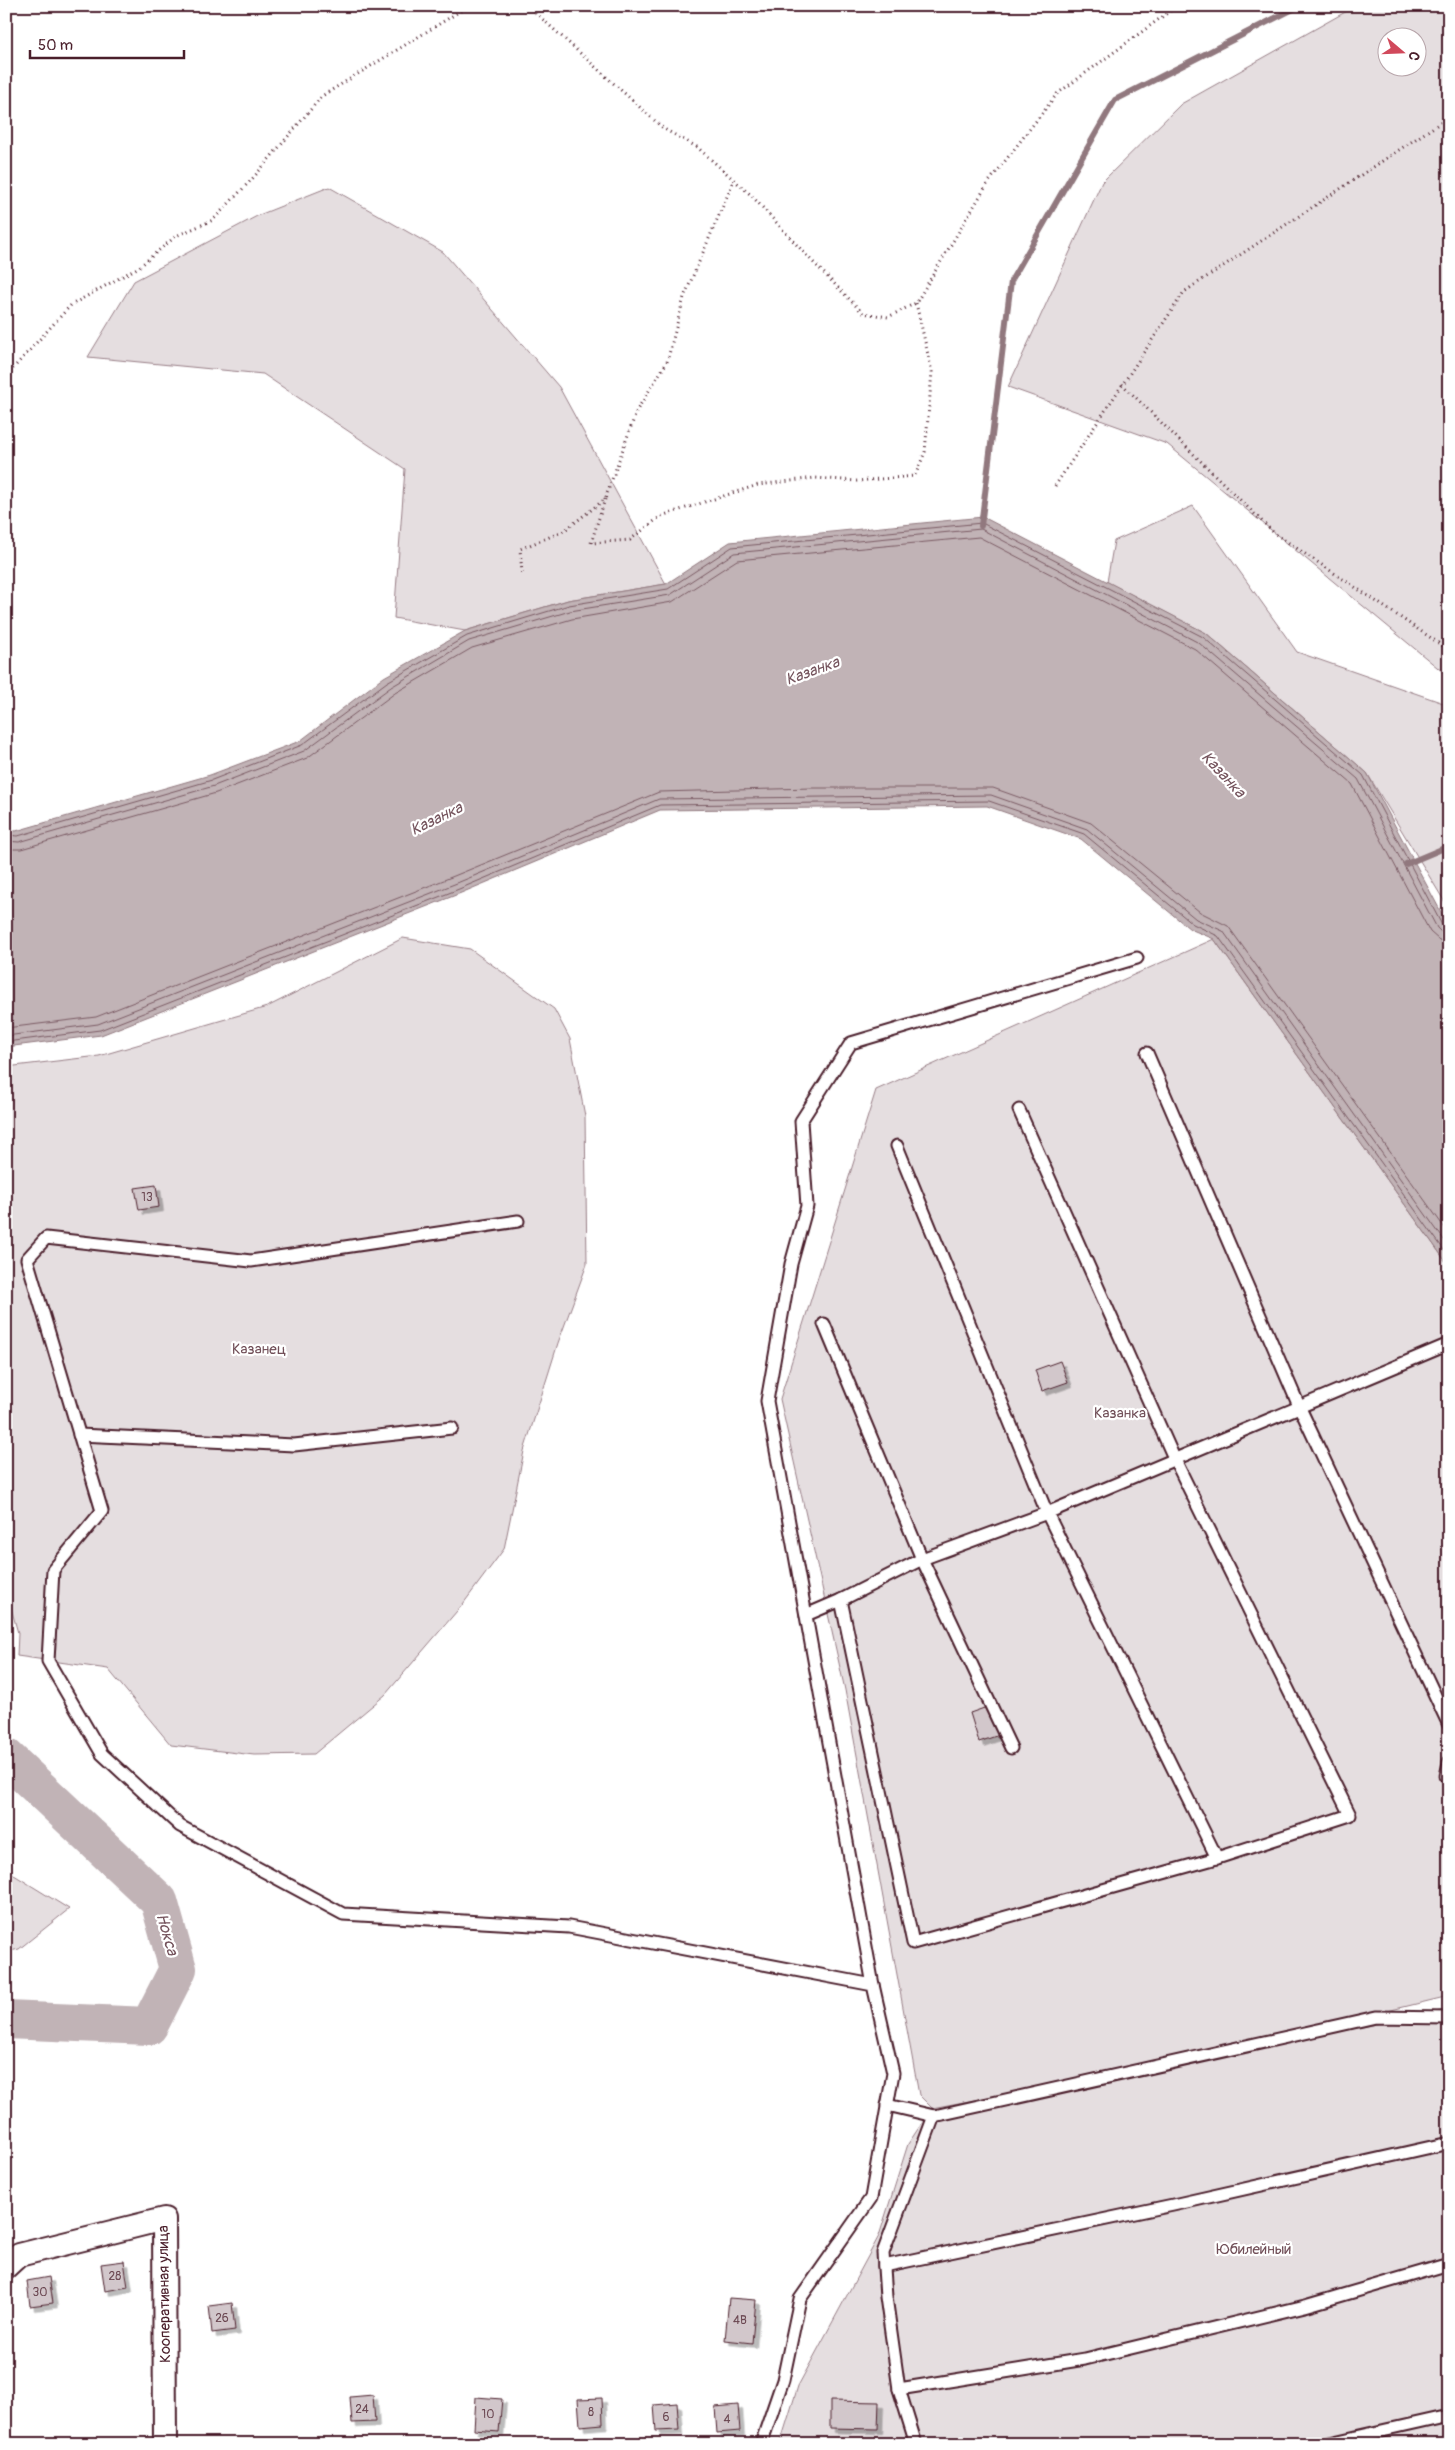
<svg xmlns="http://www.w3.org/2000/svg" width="1455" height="2450" font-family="Pangolin,sans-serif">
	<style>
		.green { fill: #e5dee0; stroke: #987e86; fill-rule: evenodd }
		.water { fill: #c1b3b6; stroke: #91787e }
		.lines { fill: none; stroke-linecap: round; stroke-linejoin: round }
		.shore { stroke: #7a5a63; stroke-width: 1 }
		.stream { stroke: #91787e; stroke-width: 6 }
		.river { stroke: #c1b3b6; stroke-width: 38 }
		.building { fill: #d2c7cb; stroke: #4a1f2b; filter: url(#shadow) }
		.service-casing { stroke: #4a1f2b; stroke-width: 15 }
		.minor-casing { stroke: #4a1f2b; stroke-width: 26 }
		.path { stroke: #4a1f2b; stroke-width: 3; stroke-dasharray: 1 4; stroke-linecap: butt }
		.service { stroke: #fff; stroke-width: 11 }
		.minor { stroke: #fff; stroke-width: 22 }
		.labels { text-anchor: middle; stroke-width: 4.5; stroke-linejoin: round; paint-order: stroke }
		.number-label { font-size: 12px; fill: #6c4953 }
		.park-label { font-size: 15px; fill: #714f58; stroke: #fff }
		.street-label { font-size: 15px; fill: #4a1f2b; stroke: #fff }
		.water-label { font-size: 16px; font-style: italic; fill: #74535c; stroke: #fff }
	</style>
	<defs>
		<filter id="shadow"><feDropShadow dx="4.5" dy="4.5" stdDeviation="0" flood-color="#0004"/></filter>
	</defs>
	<rect width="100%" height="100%" fill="#fff"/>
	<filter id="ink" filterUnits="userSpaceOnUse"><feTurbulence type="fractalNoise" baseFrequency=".02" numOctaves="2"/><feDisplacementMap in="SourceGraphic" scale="10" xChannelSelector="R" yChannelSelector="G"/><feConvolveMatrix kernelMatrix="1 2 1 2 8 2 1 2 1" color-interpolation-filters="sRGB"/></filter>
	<g filter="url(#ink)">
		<g class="green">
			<path d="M1356 6H1449V677L1167 444 1008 387 1102 182 1181 104ZM1388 38H1418V68H1388Z"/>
			<path d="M329 187 443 252 559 387 666 584 568 600 465 631 394 618 405 469 263 374 88 357 134 281 259 215Z"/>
			<path d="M1193 506 1297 652 1449 705V909L1367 773 1206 633 1107 582 1114 541Z"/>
			<path d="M403 938 470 949 554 1009 570 1039 585 1116 587 1264 558 1343 524 1451 504 1549 463 1604 385 1695 314 1754 254 1755 171 1745 108 1669 17 1656 18 1633 6 1590V1067L99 1056 267 1007Z"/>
			<path d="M1214 939 1449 1266V1996C1278 2038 1105 2076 932 2108L919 2095 845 1690 780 1399 876 1090Z"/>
			<path d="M6 1870 69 1909 19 1949 6 1952Z"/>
			<path d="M1449 2009V2444H780L798 2386 879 2236 908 2144 926 2117Z"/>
		</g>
		<path class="water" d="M983 517 1206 633 1367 773 1449 927V1266L1214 939 1190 929 1081 839 987 806 660 810 461 893 101 1035 6 1047V830L16 831 210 775 300 741 384 677 465 631 568 600 666 584 730 542Z"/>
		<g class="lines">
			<g class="shore">
				<path d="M6 835 18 836 212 780 302 745 387 682 467 636 569 605 668 589 732 547 982 523 1203 637 1363 775 1442 925 1449 928"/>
				<path d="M6 841 19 842 214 786 304 751 391 687 469 641 570 611 670 595 734 553 981 529 1199 643 1358 779 1437 928 1442 933 1449 934"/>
				<path d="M6 849H21L216 793 307 758 395 693 472 648 572 619 672 602 737 560 979 537 1195 649 1352 784 1430 932 1439 940 1449 942"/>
				<path d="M6 1028 96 1017 454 876 659 792 812 788H993L1091 823 1200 912 1228 926 1449 1234"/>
				<path d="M6 1036 98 1024 457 883 659 799 991 795 1087 829 1196 919 1223 931 1449 1247"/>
				<path d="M6 1042 100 1030 459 889 660 805 989 801 1084 834 1193 924 1218 936 1449 1257"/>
			</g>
			<g class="stream">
				<path d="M981 526 1011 281 1115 100 1299 6"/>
				<path d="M1406 864 1449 846"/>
			</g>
			<path class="river" d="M6 1757 159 1901 178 1969 149 2026 6 2020"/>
		</g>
		<g class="building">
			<path d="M156 1185 159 1207 139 1210 135 1188Z"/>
			<path d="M1060 1361 1068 1382 1042 1391 1035 1370Z"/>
			<path d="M990 1706 999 1735 979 1742 970 1713Z"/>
			<path d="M124 2261 128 2287 105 2291 101 2264Z"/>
			<path d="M49 2277 53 2303 30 2306 27 2281Z"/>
			<path d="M729 2298 756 2300 752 2343 725 2340Z"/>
			<path d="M232 2303 235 2330 212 2333 209 2306Z"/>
			<path d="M373 2395 375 2422 352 2423 350 2397Z"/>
			<path d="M476 2397 502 2399 499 2432 474 2430Z"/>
			<path d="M602 2398 603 2424 580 2426 578 2399Z"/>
			<path d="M830 2401 879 2402 878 2429 830 2428Z"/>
			<path d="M677 2403 679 2430 656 2431 654 2405Z"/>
			<path d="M738 2405 740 2431 717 2433 715 2407Z"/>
		</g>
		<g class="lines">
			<g class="service-casing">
				<g id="service">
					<path d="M1147 1053 1299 1406 1449 1725"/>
					<path d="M897 1146 1047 1513 1217 1858"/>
					<path d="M518 1221 251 1261 46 1238 27 1259 102 1511 53 1570 48 1661 102 1754 180 1826 343 1914 569 1927 873 1985 893 2073 871 2198 800 2299 783 2380 761 2444"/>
					<path d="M824 1324 922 1559 1011 1748"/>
					<path d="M79 1435 294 1445 452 1428"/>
					<path d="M841 1600 913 1943 1217 1858 1350 1815 1174 1458 1019 1110"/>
					<path d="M806 1615 841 1600 922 1559 1047 1513 1449 1344"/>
					<path d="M1446 1776 1449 1762"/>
					<path d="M873 1985 767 1401 791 1264 807 1206 801 1121 851 1043 1137 958"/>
					<path d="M887 2105 934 2116 1376 2017 1449 2018"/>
					<path d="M884 2266 1173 2205 1449 2143"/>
					<path d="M899 2389 1085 2359 1305 2306 1449 2264"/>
					<path d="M916 2444 899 2389 886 2297 883 2253 934 2116"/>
					<path d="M1325 2444 1449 2416"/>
				</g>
			</g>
			<g class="minor-casing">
				<path id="minor" d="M6 2267 19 2255 164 2219 165 2444"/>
			</g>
			<g class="path">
				<path d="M528 6 664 129 697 147 751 195 808 257 863 313 888 317 916 303 988 183 1057 94 1177 6"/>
				<path d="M6 376 71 305 139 267 176 236 213 220 254 177 322 96 462 10 481 6"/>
				<path d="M1122 384 1274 533 1449 650"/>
				<path d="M1055 486 1184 292 1449 117"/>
				<path d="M605 499 591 543 630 540 661 516 758 485 815 478 857 481 915 476 925 452 932 372 916 303"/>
				<path d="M522 573 520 549 564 531 605 499 637 410 667 362 684 297 734 180"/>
			</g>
			<use href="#service" class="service"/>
			<use href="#minor" class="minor"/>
		</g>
	</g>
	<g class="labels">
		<g class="number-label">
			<text x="147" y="1201">13</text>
			<text x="115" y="2280">28</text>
			<text x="40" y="2296">30</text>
			<text x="222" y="2322">26</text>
			<text x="740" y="2324">4В</text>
			<text x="362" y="2413">24</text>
			<text x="591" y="2416">8</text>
			<text x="488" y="2418">10</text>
			<text x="666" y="2421">6</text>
			<text x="727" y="2423">4</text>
		</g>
		<g class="park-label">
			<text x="259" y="1354">Казанец</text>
			<text x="1120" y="1418">Казанка</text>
			<text x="1254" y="2254">Юбилейный</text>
		</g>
		<g class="street-label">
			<text transform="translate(164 2294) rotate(-91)" y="5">Кооперативная улица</text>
		</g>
		<g class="water-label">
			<text transform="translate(812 670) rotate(-20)" y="6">Казанка</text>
			<text transform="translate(1224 774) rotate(47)" y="6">Казанка</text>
			<text transform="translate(436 818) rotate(-26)" y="6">Казанка</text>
			<text transform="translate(168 1934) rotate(74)" y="6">Нокса</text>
		</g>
	</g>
	<rect width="1455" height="2450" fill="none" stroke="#fff" stroke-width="25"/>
	<rect x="12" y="12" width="1430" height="2425" fill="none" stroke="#4a1f2b" stroke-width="2" filter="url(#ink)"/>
	<g transform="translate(1402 52) rotate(109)"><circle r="24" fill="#ffffff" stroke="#b7a5aa"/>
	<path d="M0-4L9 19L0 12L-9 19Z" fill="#d1495b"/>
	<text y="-8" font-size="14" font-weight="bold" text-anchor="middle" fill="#4a1f2b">С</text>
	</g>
	<path d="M30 50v8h154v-8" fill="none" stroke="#4a1f2b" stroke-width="2.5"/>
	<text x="38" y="50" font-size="15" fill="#4a1f2b" stroke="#ffffff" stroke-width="4" paint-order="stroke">50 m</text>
</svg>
